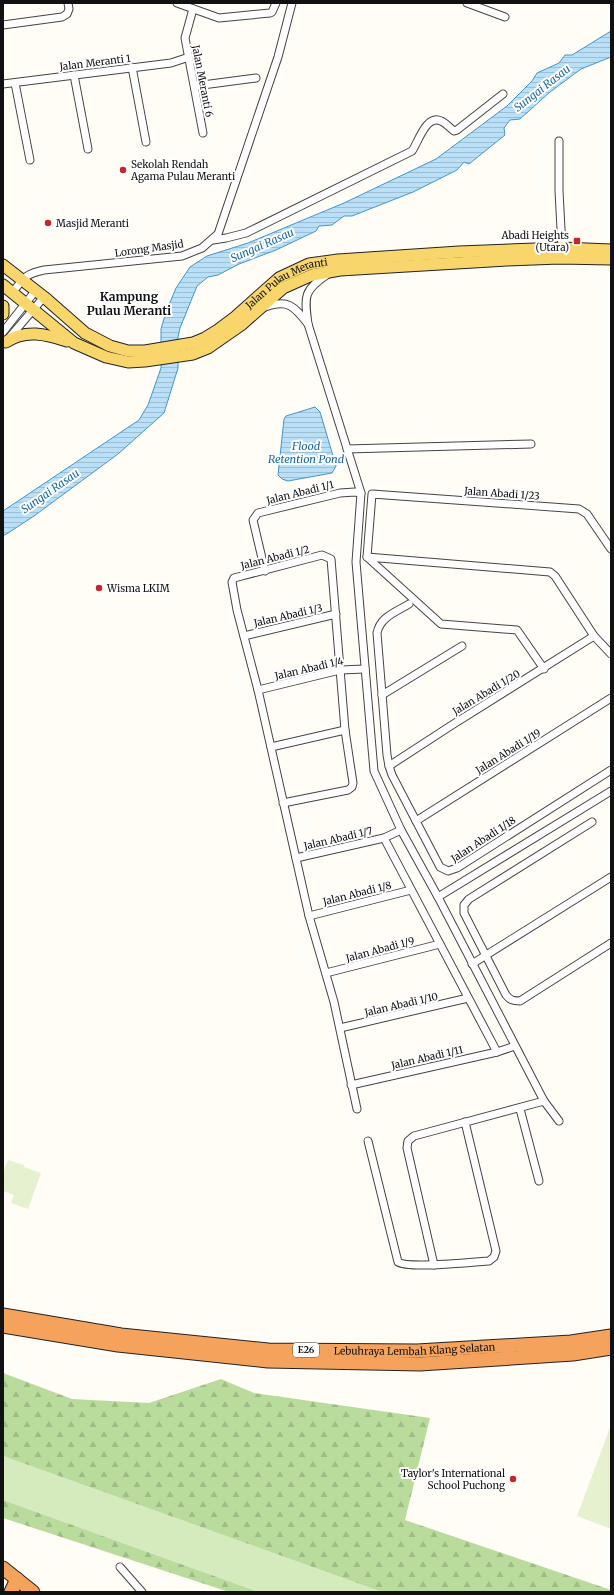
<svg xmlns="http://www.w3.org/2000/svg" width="614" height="1595" font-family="Merriweather,serif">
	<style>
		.grass { fill: #d5ebbd }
		.forest { fill: url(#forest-firs) }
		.pitch { fill: #e6f2cf }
		.water { fill: url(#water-rules); stroke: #3f96cf }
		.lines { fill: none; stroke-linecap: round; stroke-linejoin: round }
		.minor-casing { stroke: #444; stroke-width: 9 }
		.primary-casing { stroke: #222; stroke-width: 13 }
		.motorway-casing { stroke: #222; stroke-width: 15 }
		.minor { stroke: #fff; stroke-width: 7 }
		.primary { stroke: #f9d66b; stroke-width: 11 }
		.motorway { stroke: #f5a25d; stroke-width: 13 }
		.poi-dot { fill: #c4262e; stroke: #fff; stroke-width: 1.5 }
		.labels { text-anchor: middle; stroke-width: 4; stroke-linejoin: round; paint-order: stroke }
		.shield { fill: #fff; stroke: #585858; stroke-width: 1 }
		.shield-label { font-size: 9px; font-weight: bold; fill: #111 }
		.street-label { font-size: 10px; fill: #111; stroke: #fff }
		.poi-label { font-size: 10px; fill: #111; stroke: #fff; text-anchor: start }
		.water-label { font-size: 11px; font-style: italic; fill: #1768a6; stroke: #fff }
		.quarter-label { font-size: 12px; font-weight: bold; fill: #111; stroke: #fff }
	</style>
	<defs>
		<pattern id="forest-firs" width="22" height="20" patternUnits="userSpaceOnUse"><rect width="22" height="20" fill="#b9dc9c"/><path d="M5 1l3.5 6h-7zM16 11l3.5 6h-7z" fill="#9ebc85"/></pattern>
		<pattern id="water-rules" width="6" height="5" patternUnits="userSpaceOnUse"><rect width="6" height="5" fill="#b9e0f7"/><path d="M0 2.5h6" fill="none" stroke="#9ebfd3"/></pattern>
	</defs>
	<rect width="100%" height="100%" fill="#fffdf5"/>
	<path class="grass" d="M3 1456 382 1592H259L3 1500Z"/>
	<g class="forest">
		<path d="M3 1373 72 1399 149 1403 221 1379 254 1393 430 1418 405 1520 611 1590V1592H382L3 1456Z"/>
		<path d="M3 1500 259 1592H229L3 1518Z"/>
	</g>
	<g class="pitch">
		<path d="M8 1160 24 1165V1167L41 1173 28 1209 11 1203 14 1195 3 1191V1173Z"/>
		<path d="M611 1425V1529L577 1516Z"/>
	</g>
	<g class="water">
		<path d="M611 31V57L581 69 550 92 520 119 510 120 504 128 505 135 469 164 464 162 457 170 413 192 352 216H344L332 225 319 226 316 231 276 250 239 264 218 275 208 277 197 286 180 328 178 337V368L164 413 118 454 34 516 8 533 3 536V511L139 420 148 405 161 368V329L166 312 176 288 190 267 207 256 248 243 344 203 436 159 507 106 532 81 537 73 559 63 565 55H572Z"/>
		<path d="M315 407 320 412 336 466 332 473 288 481 282 479 278 475 284 419 286 416Z"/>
	</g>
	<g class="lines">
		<g class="minor-casing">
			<g id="minor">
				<path d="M177 3 219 18 270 13 272 12 276 3"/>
				<path d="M467 3 505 17"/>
				<path d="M193 9 185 38 203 133"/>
				<path d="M3 25 62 17 67 14 69 9 68 3"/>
				<path d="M132 67 146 142"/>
				<path d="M74 75 88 149"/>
				<path d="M15 83 30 160"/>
				<path d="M3 84 171 63 189 57"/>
				<path d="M195 86 256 78"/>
				<path d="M559 141V191L562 248"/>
				<path d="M213 240 226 238 246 233 412 151C418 143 426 114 441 121 446 123 450 128 454 131L457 130 503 94"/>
				<path d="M328 274C304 290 304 295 308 324L361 493 356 562 374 771 401 830 438 897 544 1101 559 1121"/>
				<path d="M12 293C24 278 25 274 44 270L182 256 202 248 218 234 278 57 292 3"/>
				<path d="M265 307C288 299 294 306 308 324"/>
				<path d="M3 332 36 290"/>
				<path d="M9 338 44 297"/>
				<path d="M347 449 531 444"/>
				<path d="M367 557 550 572 555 576 594 636 611 654"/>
				<path d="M265 571 253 520 258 513 340 493 355 492 361 493"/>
				<path d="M409 604C396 612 380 617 377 633L387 755 389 766 392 775 440 867 448 871 457 868 611 770"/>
				<path d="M244 636 336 614"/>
				<path d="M544 669 517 630 441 624 367 557 372 494 579 509 587 514 611 549"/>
				<path d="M258 690 340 670 365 669"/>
				<path d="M382 695 462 646"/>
				<path d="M271 747 345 730"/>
				<path d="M389 766 452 725 594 636"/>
				<path d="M283 803 348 790 352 787 353 783 345 730 331 559 322 555 234 578 232 582 237 610 258 690 309 916 334 1002 357 1109"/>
				<path d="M416 821 611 698"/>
				<path d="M592 822 469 899 464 905V913L506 995C510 1000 513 1001 520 1001L611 943"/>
				<path d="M384 838 497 1052"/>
				<path d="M296 858 384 838 401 830"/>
				<path d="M438 897 611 791"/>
				<path d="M309 916 411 890"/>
				<path d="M472 964 611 877"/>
				<path d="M326 973 440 944"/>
				<path d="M340 1028 468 998"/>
				<path d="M351 1085 497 1052 515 1046"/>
				<path d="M520 1109 539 1181"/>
				<path d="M368 1141 398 1262C408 1269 474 1262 489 1261L494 1257 496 1251 465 1122"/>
				<path d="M434 1265 407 1148 408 1141 414 1136 544 1101"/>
				<path d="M120 1567 142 1592"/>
			</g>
		</g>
		<g class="primary-casing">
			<g id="primary">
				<path id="s1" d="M3 265 44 297 85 333 110 346 128 351H145L193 343 205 338 218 330 234 318 279 278 309 264 338 260 459 252 562 248 611 250"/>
				<path d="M3 285 74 343 106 357 128 362 145 361 193 354 208 348 241 325 283 288 312 275 340 270 507 260 559 258 611 259"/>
				<path d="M3 306V314"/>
				<path d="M6 342C25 329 46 334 67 341"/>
			</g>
		</g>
		<g class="motorway-casing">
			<g id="motorway">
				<path id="s2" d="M3 1315 121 1335 268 1350 417 1351 571 1342 611 1336"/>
				<path d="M3 1326 118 1345 268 1361 420 1364 573 1354 611 1348"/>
				<path d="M3 1568 33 1592"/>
				<path d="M11 1592 17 1579"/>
			</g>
		</g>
		<use href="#minor" class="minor"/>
		<use href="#primary" class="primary"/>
		<use href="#motorway" class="motorway"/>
	</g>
	<g class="poi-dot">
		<circle cx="123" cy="170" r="4"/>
		<circle cx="48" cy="223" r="4"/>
		<rect x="573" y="237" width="8" height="8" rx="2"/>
		<circle cx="99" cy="588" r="4"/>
		<circle cx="513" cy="1479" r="4"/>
	</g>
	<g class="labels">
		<rect class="shield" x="293" y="1343" width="26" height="14" rx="3"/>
		<g class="shield-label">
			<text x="306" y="1353">E26</text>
		</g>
		<g class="street-label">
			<text transform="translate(95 62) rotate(-7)" y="4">Jalan Meranti 1</text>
			<text transform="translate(203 81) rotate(79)" y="4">Jalan Meranti 6</text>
			<text transform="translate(149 248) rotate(-8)" y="4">Lorong Masjid</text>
			<text dy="4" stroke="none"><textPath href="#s1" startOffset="332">Jalan Pulau Meranti</textPath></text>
			<text transform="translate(300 492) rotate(-14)" y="4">Jalan Abadi 1/1</text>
			<text transform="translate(502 493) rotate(4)" y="4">Jalan Abadi 1/23</text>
			<text transform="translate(275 557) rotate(-14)" y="4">Jalan Abadi 1/2</text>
			<text transform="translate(288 615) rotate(-13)" y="4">Jalan Abadi 1/3</text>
			<text transform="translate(309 668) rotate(-13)" y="4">Jalan Abadi 1/4</text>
			<text transform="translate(486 692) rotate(-31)" y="4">Jalan Abadi 1/20</text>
			<text transform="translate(508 751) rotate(-32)" y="4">Jalan Abadi 1/19</text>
			<text transform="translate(338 838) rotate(-13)" y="4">Jalan Abadi 1/7</text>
			<text transform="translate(483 839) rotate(-33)" y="4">Jalan Abadi 1/18</text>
			<text transform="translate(357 893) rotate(-14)" y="4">Jalan Abadi 1/8</text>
			<text transform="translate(380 949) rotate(-15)" y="4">Jalan Abadi 1/9</text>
			<text transform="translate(401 1004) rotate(-13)" y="4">Jalan Abadi 1/10</text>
			<text transform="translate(427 1057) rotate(-13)" y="4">Jalan Abadi 1/11</text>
			<text dy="4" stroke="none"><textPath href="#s2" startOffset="414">Lebuhraya Lembah Klang Selatan</textPath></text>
		</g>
		<g class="poi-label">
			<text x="131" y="168">Sekolah Rendah<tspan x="131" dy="12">Agama Pulau Meranti</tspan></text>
			<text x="56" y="227">Masjid Meranti</text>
			<text x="569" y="239" text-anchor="end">Abadi Heights<tspan x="569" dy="12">(Utara)</tspan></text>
			<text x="107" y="592">Wisma LKIM</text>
			<text x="505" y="1477" text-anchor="end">Taylor's International<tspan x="505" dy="12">School Puchong</tspan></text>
		</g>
		<g class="water-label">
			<text transform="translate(542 88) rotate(-38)" y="4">Sungai Rasau</text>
			<text transform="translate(262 245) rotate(-24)" y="4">Sungai Rasau</text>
			<text x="306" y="450">Flood<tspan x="306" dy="13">Retention Pond</tspan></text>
			<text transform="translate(50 491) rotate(-35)" y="4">Sungai Rasau</text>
		</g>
		<g class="quarter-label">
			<text x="129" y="301">Kampung<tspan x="129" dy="14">Pulau Meranti</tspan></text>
		</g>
	</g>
	<rect width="614" height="1595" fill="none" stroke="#111111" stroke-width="8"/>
</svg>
